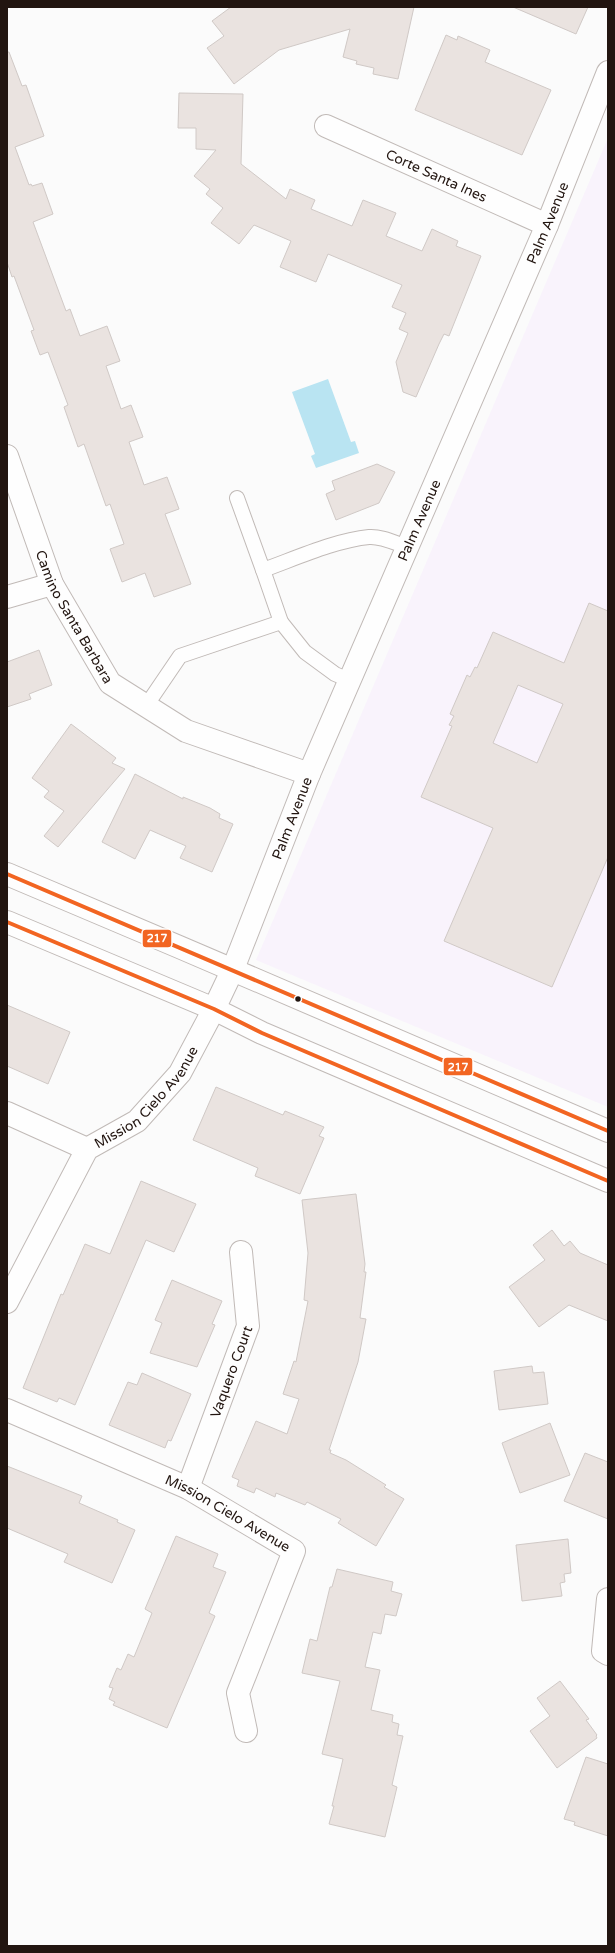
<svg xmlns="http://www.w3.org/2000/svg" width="615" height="1953" font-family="'Varela Round',sans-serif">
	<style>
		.education { fill: #f9f3fc }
		.water { fill: #b9e4f2 }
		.building { fill: #eae3e0; stroke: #d0c9c6; fill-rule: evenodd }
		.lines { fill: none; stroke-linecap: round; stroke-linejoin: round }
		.lane-casing { stroke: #c1bab7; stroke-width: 16 }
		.street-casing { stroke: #c1bab7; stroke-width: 24 }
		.primary-casing { stroke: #c1bab7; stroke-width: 24 }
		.lane { stroke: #fefefe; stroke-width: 14 }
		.street { stroke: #fefefe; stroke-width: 22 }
		.primary { stroke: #fefefe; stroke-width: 22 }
		.bus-1-casing { stroke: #fff; stroke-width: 7 }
		.bus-1 { stroke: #f26522; stroke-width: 4 }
		.bus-dot { fill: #221510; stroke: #fff; stroke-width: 1.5 }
		.labels { text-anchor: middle; stroke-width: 4; stroke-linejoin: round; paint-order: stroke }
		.street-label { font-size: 14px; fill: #221510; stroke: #fff }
		.line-badge { stroke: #fff; stroke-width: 1.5 }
		.badge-label { font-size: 11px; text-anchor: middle; font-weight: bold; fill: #fff }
	</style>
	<rect width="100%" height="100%" fill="#fbfbfb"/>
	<path class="education" d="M608 138V1107L256 960Z"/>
	<path class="water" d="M328 379 351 442 355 441 359 453 316 468 311 456 315 454 292 392Z"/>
	<g class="building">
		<path d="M231 7H414L398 79 373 74 374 68 356 64 357 61 343 57 350 29 279 50 234 84 207 48 224 36 212 21Z"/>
		<path d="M513 7H588L576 34Z"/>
		<path d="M446 35 457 40 458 36 490 50 485 62 551 90 522 155 415 110Z"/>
		<path d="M7 52H9L22 86 26 85 44 136 15 147 29 185 31 184 32 186 42 183 53 214 33 222 66 311 70 309 80 336 107 326 120 361 106 366 121 409 131 405 143 437 129 442 144 485 167 477 179 509 165 514 191 584 154 597 145 573 122 582 110 549 124 544 110 504 106 506 84 444 78 447 64 407 68 405 48 352 40 355 31 331 34 330 14 276 12 277 7 262Z"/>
		<path d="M179 93 243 94 241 164 286 199 290 189 315 200 311 209 352 226 363 200 396 213 386 236 422 251 432 229 458 241 456 246 481 256 449 336 444 334 439 344 416 397 403 392 396 362 408 333 399 329 406 313 392 307 402 285 328 254 316 282 280 267 291 241 254 225 239 244 211 223 223 208 206 194 210 189 194 176 216 150 196 149V128H178Z"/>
		<path d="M377 464 395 472 379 503 336 520 326 494 335 490 332 481Z"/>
		<path d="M589 603 608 611V857L552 987 444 941 493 828 421 797 452 726 449 725 454 716 450 714 467 675 470 677 475 667 477 668 493 632 564 663ZM518 685 563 704 537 763 493 743Z"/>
		<path d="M39 650 52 685 29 694 31 699 7 707V662Z"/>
		<path d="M71 724 116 758 112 763 125 769 58 847 44 836 64 811 44 797 49 791 32 778Z"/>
		<path d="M135 774 183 799V797L210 808 220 814 219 818 233 824 212 872 180 858 186 846 150 830 135 859 102 842Z"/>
		<path d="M7 1005 70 1032 48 1084 7 1066Z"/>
		<path d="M216 1087 283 1115 285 1111 324 1127 319 1136 324 1138 300 1194 255 1176 258 1168 193 1140Z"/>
		<path d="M141 1181 196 1204 174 1252 146 1240 75 1405 59 1398 57 1402 23 1388 61 1294 63 1295 85 1244 110 1254Z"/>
		<path d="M356 1194 365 1264 364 1272H366L360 1318 366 1319 358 1362 329 1450H331L330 1453 346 1460 386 1485 384 1487 404 1499 376 1546 338 1523 341 1519 307 1502 305 1505 276 1493 275 1497 256 1488 254 1493 237 1486 239 1480 232 1477 256 1421 287 1434 299 1399 283 1394 294 1361 296 1362 308 1301 304 1300 308 1253 302 1200Z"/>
		<path d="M552 1230 564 1246 570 1241 580 1253 608 1265V1321L569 1305 539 1327 509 1287 545 1260 533 1245Z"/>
		<path d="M172 1280 222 1301 212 1324 215 1325 197 1367 150 1353 162 1323 155 1320Z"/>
		<path d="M532 1366 533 1373 544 1372 548 1404 499 1410 494 1371Z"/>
		<path d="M142 1373 191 1394 171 1441 168 1440 165 1448 109 1425 128 1382 137 1385Z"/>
		<path d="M550 1423 570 1475 520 1493 502 1443Z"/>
		<path d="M585 1453 608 1462V1519L564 1501Z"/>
		<path d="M7 1466 82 1496 79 1503 118 1520 117 1522 135 1530 112 1583 64 1562 68 1554 7 1528Z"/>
		<path d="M176 1536 218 1554 213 1567 226 1572 209 1613 215 1616 167 1728 113 1705 115 1702 109 1699 113 1688 109 1687 117 1668 121 1670 128 1654 134 1657 152 1613 145 1609Z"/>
		<path d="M568 1539 571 1573 564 1574 565 1582 560 1583 562 1596 522 1601 516 1545Z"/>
		<path d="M337 1569 393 1582 391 1591 402 1594 396 1616 385 1614 381 1634 373 1632 365 1667 380 1670 371 1710 393 1715 392 1722 399 1724 397 1735 403 1736 392 1785 397 1787 385 1837 329 1824 334 1806H332L343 1759 322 1754 340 1681 302 1673 310 1639 317 1641 330 1587H332Z"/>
		<path d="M560 1681 589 1719 586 1720 597 1735 596 1736 597 1738 557 1768 530 1731 550 1716 537 1698Z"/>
		<path d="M586 1757 608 1764V1836L574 1825 575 1822 564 1819Z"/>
	</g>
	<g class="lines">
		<g class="lane-casing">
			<g id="lane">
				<path d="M237 498 263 570C294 559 336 540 369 537 381 536 395 543 407 547"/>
				<path d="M281 622 305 652 335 674 349 680"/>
				<path d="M146 706 180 656 281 622 263 570"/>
			</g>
		</g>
		<g class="street-casing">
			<g id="street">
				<path id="s1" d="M326 126 547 225"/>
				<path id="s2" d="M7 456 52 584 110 683 186 731 309 774"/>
				<path d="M7 597 52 584"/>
				<path d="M7 1113 87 1149"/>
				<path id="s3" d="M7 1302 87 1149 137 1121 180 1073 214 1009 233 969 309 774 547 225 608 72"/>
				<path id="s4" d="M7 1410 188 1488 294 1551 238 1693 246 1731"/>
				<path id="s5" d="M188 1488 248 1326 241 1252"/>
				<path d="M608 1599 603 1651 608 1654"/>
			</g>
		</g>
		<g class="primary-casing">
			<g id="primary">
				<path d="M7 874C208 958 407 1046 608 1131"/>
				<path d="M7 922 214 1009 262 1033 608 1181"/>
			</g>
		</g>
		<use href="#lane" class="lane"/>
		<use href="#street" class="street"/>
		<use href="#primary" class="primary"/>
		<g class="bus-1-casing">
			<g id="bus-1">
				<path d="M7 874 608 1131"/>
				<path d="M7 922 214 1009 262 1033 608 1181"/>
			</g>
		</g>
		<use href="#bus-1" class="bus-1"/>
	</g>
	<circle class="bus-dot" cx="298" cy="999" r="3.5"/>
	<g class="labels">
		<g class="street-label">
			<text dy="5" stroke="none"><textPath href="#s1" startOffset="121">Corte Santa Ines</textPath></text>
			<text dy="5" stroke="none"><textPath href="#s3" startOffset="1221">Palm Avenue</textPath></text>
			<text dy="5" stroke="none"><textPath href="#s3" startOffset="897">Palm Avenue</textPath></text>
			<text dy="5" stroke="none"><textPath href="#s2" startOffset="175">Camino Santa Barbara</textPath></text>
			<text dy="5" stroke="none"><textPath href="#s3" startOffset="573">Palm Avenue</textPath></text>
			<text dy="5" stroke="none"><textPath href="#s3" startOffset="253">Mission Cielo Avenue</textPath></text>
			<text dy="5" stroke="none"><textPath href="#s5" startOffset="124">Vaquero Court</textPath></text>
			<text dy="5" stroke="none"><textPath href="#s4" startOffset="244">Mission Cielo Avenue</textPath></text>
		</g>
	</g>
	<g class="line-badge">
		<rect x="142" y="929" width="30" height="19" rx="4" fill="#f26522"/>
		<rect x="443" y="1057" width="30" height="19" rx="4" fill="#f26522"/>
	</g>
	<g class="badge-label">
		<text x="157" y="942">217</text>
		<text x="458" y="1071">217</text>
	</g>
	<rect width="615" height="1953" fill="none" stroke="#221510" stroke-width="16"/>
</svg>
